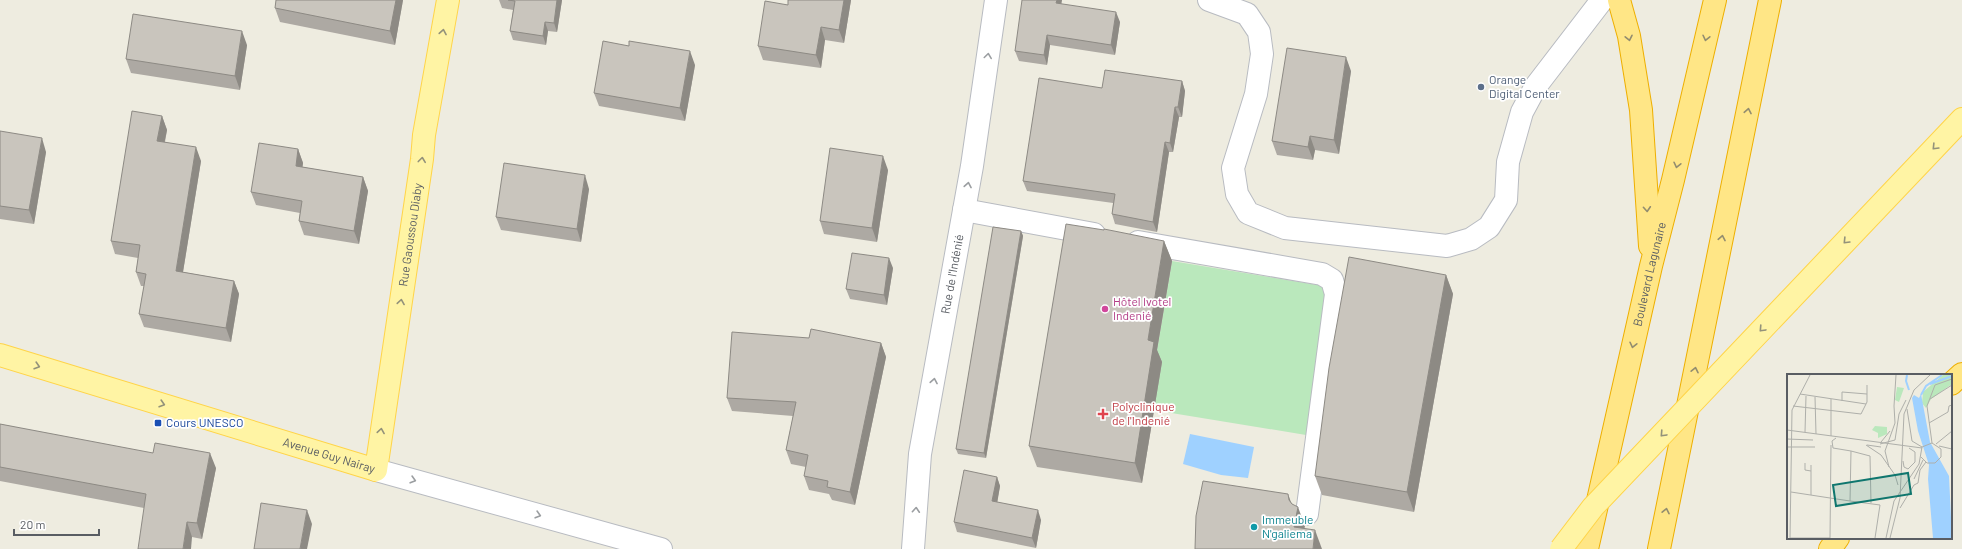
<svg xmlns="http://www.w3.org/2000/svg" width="1962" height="549" font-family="Barlow,sans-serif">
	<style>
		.green { fill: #bae8bc }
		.water { fill: #9fd1ff }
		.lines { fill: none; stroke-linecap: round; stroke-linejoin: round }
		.minor-casing { stroke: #b8bbc1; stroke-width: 24 }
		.major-casing { stroke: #ffd448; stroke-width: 24 }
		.highway-casing { stroke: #eeaf00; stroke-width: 24 }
		.minor { stroke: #fff; stroke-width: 22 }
		.major { stroke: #fff4a4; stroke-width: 22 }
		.highway { stroke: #ffe686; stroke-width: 22 }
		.major-bridge-casing { stroke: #ffd448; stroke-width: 24; stroke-linecap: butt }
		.major-bridge { stroke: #fff4a4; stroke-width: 22 }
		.wall { fill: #ada9a3 }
		.shaded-wall { fill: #8d8a84 }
		.building { fill: #c9c5bd; stroke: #8d8a84 }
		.oneway { stroke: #93927a }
		.oneway2 { stroke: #938d6f }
		.oneway3 { stroke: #9b9ea1 }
		.service-dot { fill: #5c6f8a; stroke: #fff; stroke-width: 1.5 }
		.hotel-dot { fill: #d1479c; stroke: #fff; stroke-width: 1.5 }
		.health-dot { fill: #e0444e; stroke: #fff; stroke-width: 1.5 }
		.transit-dot { fill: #1a4fb4; stroke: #fff; stroke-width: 1.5 }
		.culture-dot { fill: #0f9aa8; stroke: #fff; stroke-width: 1.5 }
		.labels { text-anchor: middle; stroke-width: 3.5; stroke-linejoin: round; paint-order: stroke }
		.service-label { font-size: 12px; fill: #4e5e75; stroke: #fff; text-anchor: start }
		.street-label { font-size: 12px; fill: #595d63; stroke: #fff }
		.hotel-label { font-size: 12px; fill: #b23c85; stroke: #fff; text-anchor: start }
		.health-label { font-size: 12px; fill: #be3a42; stroke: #fff; text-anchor: start }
		.transit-label { font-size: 12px; fill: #164399; stroke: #fff; text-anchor: start }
		.culture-label { font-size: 12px; fill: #0d838f; stroke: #fff; text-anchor: start }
		.inset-river { fill: none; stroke: #9fd1ff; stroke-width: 2 }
		.inset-road { fill: none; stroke: #aeafaa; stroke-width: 1 }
		.view { fill: #0f766e; fill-opacity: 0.15; stroke: #0f766e; stroke-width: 2 }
		.inset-edge { fill: none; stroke: #595d63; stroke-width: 2 }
	</style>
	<rect width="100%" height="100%" fill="#eeece0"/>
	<path class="green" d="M1172 261 1330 287 1306 435 1147 409Z"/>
	<path class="water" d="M1190 434 1254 447 1248 478 1221 475 1183 464Z"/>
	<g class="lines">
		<g class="minor-casing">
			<g id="minor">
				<path d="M1209 0 1247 14 1259 32 1262 54 1256 94 1233 168 1237 194 1248 213 1285 228 1447 246 1471 239 1489 227 1506 200 1508 162 1522 112 1536 86 1602 0"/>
				<path d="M964 210 1094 234"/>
				<path d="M1138 242 1322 274 1332 280 1336 294 1307 514"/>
				<path d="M376 470 661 549"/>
				<path id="s1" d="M913 549 920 454 972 166 996 0"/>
			</g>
		</g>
		<g class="major-casing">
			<g id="major">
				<path d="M1789 301 1962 119"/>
				<path id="s2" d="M0 355 376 470 422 159 424 135 448 0"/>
			</g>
		</g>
		<g class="highway-casing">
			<g id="highway">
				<path d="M1619 0 1629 36 1641 110 1650 246"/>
				<path d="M1951 384 1962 374"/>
				<path id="s3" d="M1587 549 1651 266 1673 180 1715 0"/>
				<path d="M1659 549 1770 0"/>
				<path d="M1830 549 1838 538"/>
			</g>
		</g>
		<use href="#minor" class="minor"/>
		<use href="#major" class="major"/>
		<use href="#highway" class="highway"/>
		<g class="major-bridge-casing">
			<path id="major-bridge" d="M1561 549 1593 507 1789 301"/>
		</g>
		<use href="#major-bridge" class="major-bridge"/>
	</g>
	<g class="wall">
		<path d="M403 0 395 45 280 22 275 8Z"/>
		<path d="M499 0H562L557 32 548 31 546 45 513 40 510 31 513 10 502 8Z"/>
		<path d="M851 0 844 43 825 40 821 68 763 60 758 46 788 5Z"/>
		<path d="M1061 4 1120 22 1115 55 1050 45 1047 65 1019 61 1015 51Z"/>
		<path d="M247 45 240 90 131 73 126 59Z"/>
		<path d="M629 46 695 65 685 121 599 106 594 93Z"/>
		<path d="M1351 71 1339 154 1315 150 1313 160 1277 155 1272 141Z"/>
		<path d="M1182 81 1185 91 1182 117H1179L1173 152H1169L1157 232 1115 224 1112 214 1113 203 1027 191 1023 181 1102 88Z"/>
		<path d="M162 116 167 130 165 142 201 161 183 272 234 281 239 294 231 342 144 327 139 314 144 286H141L136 272 138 258 115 254 111 241Z"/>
		<path d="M0 131 46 152 34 224 0 219Z"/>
		<path d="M298 149 303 163 302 167 363 177 368 191 359 244 304 235 299 221 300 213 256 205 251 192Z"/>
		<path d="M888 170 877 242 824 234 820 221Z"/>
		<path d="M589 189 581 242 501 230 496 217Z"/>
		<path d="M1021 231 1023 236 986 458 958 454 956 449Z"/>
		<path d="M1164 241 1172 261 1157 350 1162 362 1142 483 1037 467 1029 446Z"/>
		<path d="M893 268 887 305 850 299 846 289Z"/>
		<path d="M1446 275 1453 294 1414 512 1322 495 1315 476Z"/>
		<path d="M881 343 886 357 855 505 832 500 829 494 809 490 804 476 806 467 791 464 786 450 793 416 732 411 727 398Z"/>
		<path d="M0 424 216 468 202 539 192 537 144 508 0 481Z"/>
		<path d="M997 477 1000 486 997 502 1041 520 1036 548 957 532 954 522Z"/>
	</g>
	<g class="shaded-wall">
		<path d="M396 0H403L395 45 390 31Z"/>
		<path d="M557 0H562L557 32 554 23Z"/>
		<path d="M844 0H851L844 43 839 30Z"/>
		<path d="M1057 0H1062L1060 13 1056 3Z"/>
		<path d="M1116 12 1120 22 1115 55 1111 45Z"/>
		<path d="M545 22 548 31 546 45 543 36Z"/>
		<path d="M821 27 825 40 821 68 816 55Z"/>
		<path d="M242 31 247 45 240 90 235 76Z"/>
		<path d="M1047 35 1050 45 1047 65 1044 55Z"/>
		<path d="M690 51 695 65 685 121 680 108Z"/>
		<path d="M1346 57 1351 71 1339 154 1334 140Z"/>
		<path d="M1182 81 1185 91 1182 117 1178 107Z"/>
		<path d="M1175 107 1179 117 1173 152 1170 143Z"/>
		<path d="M162 116 167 130 162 154 157 141Z"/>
		<path d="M1310 136 1315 150 1313 160 1308 147Z"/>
		<path d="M42 138 46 152 34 224 29 210Z"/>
		<path d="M1165 142 1169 152 1157 232 1153 222Z"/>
		<path d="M196 147 201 161 181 284 176 271Z"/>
		<path d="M298 149 303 163 301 179 296 166Z"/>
		<path d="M883 156 888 170 877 242 872 228Z"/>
		<path d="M585 175 589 189 581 242 577 229Z"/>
		<path d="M363 177 368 191 359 244 354 231Z"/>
		<path d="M1021 231 1023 236 986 458 984 453Z"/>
		<path d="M1164 241 1172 261 1157 350 1162 362 1142 483 1135 463 1148 340Z"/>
		<path d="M889 258 893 268 887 305 884 295Z"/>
		<path d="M1446 275 1453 294 1414 512 1407 492Z"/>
		<path d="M234 281 239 294 231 342 226 328Z"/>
		<path d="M881 343 886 357 855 505 850 492Z"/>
		<path d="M210 453 216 468 202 539 197 523Z"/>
		<path d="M997 477 1000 486 996 510 992 501Z"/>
		<path d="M1288 494 1295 513 1298 507 1305 526 1301 546 1294 527Z"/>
		<path d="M307 510 312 524 307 549H300Z"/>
		<path d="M1038 510 1041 520 1036 548 1032 538Z"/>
		<path d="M187 522 192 537 191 549H183Z"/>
		<path d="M1315 530 1322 549H1313Z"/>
	</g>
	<g class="building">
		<path d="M276 0H396L390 31 275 8Z"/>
		<path d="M508 0H557L554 23 545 22 543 36 510 31 515 1Z"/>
		<path d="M788 0H844L839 30 821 27 816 55 758 46 765 1 788 5Z"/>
		<path d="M1022 0H1057L1056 3 1116 12 1111 45 1047 35 1044 55 1015 51Z"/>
		<path d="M133 14 242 31 235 76 126 59Z"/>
		<path d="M603 41 629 46V41L690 51 680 108 594 93Z"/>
		<path d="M1287 48 1346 57 1334 140 1310 136 1308 147 1272 141Z"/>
		<path d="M1105 70 1182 81 1178 107H1175L1170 143 1165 142 1153 222 1112 214 1115 194 1023 181 1039 78 1102 88Z"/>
		<path d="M132 111 162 116 157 141 196 147 176 271 234 281 226 328 139 314 146 274 136 272 140 245 111 241Z"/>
		<path d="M0 131 42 138 29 210 0 206Z"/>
		<path d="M259 143 298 149 296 166 363 177 354 231 299 221 302 201 251 192Z"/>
		<path d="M830 148 883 156 872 228 820 221Z"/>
		<path d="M504 163 585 175 577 229 496 217Z"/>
		<path d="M1066 224 1104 230V229L1164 241 1148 340 1154 342 1135 463 1029 446Z"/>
		<path d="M993 227 1021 231 984 453 956 449Z"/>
		<path d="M852 253 889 258 884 295 846 289Z"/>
		<path d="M1349 257 1446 275 1407 492 1315 476 1329 368Z"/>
		<path d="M811 329 881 343 850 492 827 487 828 481 804 476 808 455 786 450 796 402 727 398 732 332 809 338Z"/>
		<path d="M0 424 153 453 155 443 210 453 197 523 187 522 183 549H138L146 494 0 467Z"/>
		<path d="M964 470 997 477 992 501 1038 510 1032 538 954 522Z"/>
		<path d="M1203 481 1288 494 1289 500 1292 504 1298 507 1294 527 1315 530 1313 549H1195L1196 516Z"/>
		<path d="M261 503 307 510 300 549H254Z"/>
	</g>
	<defs><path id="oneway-chevron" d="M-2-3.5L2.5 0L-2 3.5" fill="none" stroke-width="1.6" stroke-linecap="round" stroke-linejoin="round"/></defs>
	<g class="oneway">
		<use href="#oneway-chevron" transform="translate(443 32) rotate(-80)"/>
		<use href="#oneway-chevron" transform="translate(1935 147) rotate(134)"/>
		<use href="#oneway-chevron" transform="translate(422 160) rotate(-83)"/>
		<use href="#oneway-chevron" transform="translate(1846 241) rotate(134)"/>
		<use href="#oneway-chevron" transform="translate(401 302) rotate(-81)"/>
		<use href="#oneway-chevron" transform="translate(1762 329) rotate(133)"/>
		<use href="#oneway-chevron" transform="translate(37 366) rotate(17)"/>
		<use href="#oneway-chevron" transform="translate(162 404) rotate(17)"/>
		<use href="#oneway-chevron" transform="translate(381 431) rotate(-81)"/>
		<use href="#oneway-chevron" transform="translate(1663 434) rotate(133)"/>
	</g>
	<g class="oneway2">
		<use href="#oneway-chevron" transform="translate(1629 38) rotate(78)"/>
		<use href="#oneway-chevron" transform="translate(1706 38) rotate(103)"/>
		<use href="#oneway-chevron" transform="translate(1748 111) rotate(-79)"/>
		<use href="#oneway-chevron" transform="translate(1677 165) rotate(103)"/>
		<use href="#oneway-chevron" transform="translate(1647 209) rotate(86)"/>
		<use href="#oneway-chevron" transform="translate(1722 238) rotate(-79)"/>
		<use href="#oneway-chevron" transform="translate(1633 345) rotate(103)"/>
		<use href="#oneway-chevron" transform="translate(1695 370) rotate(-78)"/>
		<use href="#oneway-chevron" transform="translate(1666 511) rotate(-78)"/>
	</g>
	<g class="oneway3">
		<use href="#oneway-chevron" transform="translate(988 56) rotate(-82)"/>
		<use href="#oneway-chevron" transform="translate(968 185) rotate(-80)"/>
		<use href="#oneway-chevron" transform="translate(934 381) rotate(-80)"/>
		<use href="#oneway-chevron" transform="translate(413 480) rotate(16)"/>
		<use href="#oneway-chevron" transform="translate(916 510) rotate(-86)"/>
		<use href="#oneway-chevron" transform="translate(538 515) rotate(16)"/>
	</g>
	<circle class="service-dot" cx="1481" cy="87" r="4"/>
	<circle class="hotel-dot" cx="1105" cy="309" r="4"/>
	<path class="health-dot" d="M1101 408h4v4h4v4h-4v4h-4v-4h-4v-4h4z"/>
	<rect class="transit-dot" x="154" y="419" width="8" height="8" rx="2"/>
	<circle class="culture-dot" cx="1254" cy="527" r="4"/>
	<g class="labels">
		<g class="service-label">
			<text x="1489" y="84">Orange<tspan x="1489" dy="14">Digital Center</tspan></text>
		</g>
		<g class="street-label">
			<text dy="4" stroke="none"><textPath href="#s2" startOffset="631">Rue Gaoussou Diaby</textPath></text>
			<text dy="4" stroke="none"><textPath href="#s1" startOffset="278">Rue de l'Indénié</textPath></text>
			<text dy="4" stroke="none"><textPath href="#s3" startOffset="282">Boulevard Lagunaire</textPath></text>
			<text dy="4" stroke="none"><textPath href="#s2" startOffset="344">Avenue Guy Nairay</textPath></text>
		</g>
		<g class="hotel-label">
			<text x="1113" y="306">Hôtel Ivotel<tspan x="1113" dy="14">Indenié</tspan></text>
		</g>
		<g class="health-label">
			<text x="1112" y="411">Polyclinique<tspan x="1112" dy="14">de l'Indenié</tspan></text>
		</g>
		<g class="transit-label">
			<text x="166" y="427">Cours UNESCO</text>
		</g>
		<g class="culture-label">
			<text x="1262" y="524">Immeuble<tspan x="1262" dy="14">N'galiema</tspan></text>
		</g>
	</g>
	<g transform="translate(1787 374)">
		<rect width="165" height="165" fill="#eeece0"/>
		<path d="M156 1H165V10L144 25 139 34 135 29 136 18ZM110 13 117 14 112 28 108 26ZM88 52 100 53V60L91 64V59L85 56Z" fill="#bae8bc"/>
		<path d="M134 20 143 68 162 102 165 164H146L141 105 142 91 131 57 125 24 127 21 132 24Z" fill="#9fd1ff"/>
		<path class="inset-river" d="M120 1 119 7 122 16M143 10 165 2M134 21 139 12 155 1"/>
		<path class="inset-road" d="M13 20 79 30M28 23 29 60M143 25 165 11M55 27V18L80 20M6 32 74 40 80 28V11M107 32 109 1M120 35 125 67 135 73M142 49 161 38 162 32 165 31M0 56 135 74M18 58 19 22M44 62V25M0 65 26 66M94 68 103 57M145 69 140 32 148 11 165 5M93 70 108 66 112 40 119 26M149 70 165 57M79 71 94 81 108 101 111 111M80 71 94 73M152 72 165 75M0 73H28M64 77 83 82 84 129M116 87 117 93 121 95 128 88V78L122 74M18 89V96L24 97M102 93 98 77 108 49 107 32M127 105 136 86M127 111 131 109 133 96 139 88M4 118 43 124M24 121V91M43 124 63 127 64 77 46 74 45 67 49 64M63 127 93 131 88 164M113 134 127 111M3 164 5 36 23 1M3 164H43M43 164 44 71M99 164 107 127 132 90 135 73 145 69 154 75V83L148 89H140L134 83M103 164 113 124 117 40 127 16 143 1"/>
		<path class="view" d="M121 99 124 120 49 132 46 111Z"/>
		<rect width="165" height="165" class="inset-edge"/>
	</g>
	<path d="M14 529v6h85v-6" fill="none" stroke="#595d63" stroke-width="2"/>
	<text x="20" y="529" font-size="12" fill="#595d63" stroke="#ffffff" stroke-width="3" paint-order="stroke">20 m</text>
</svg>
